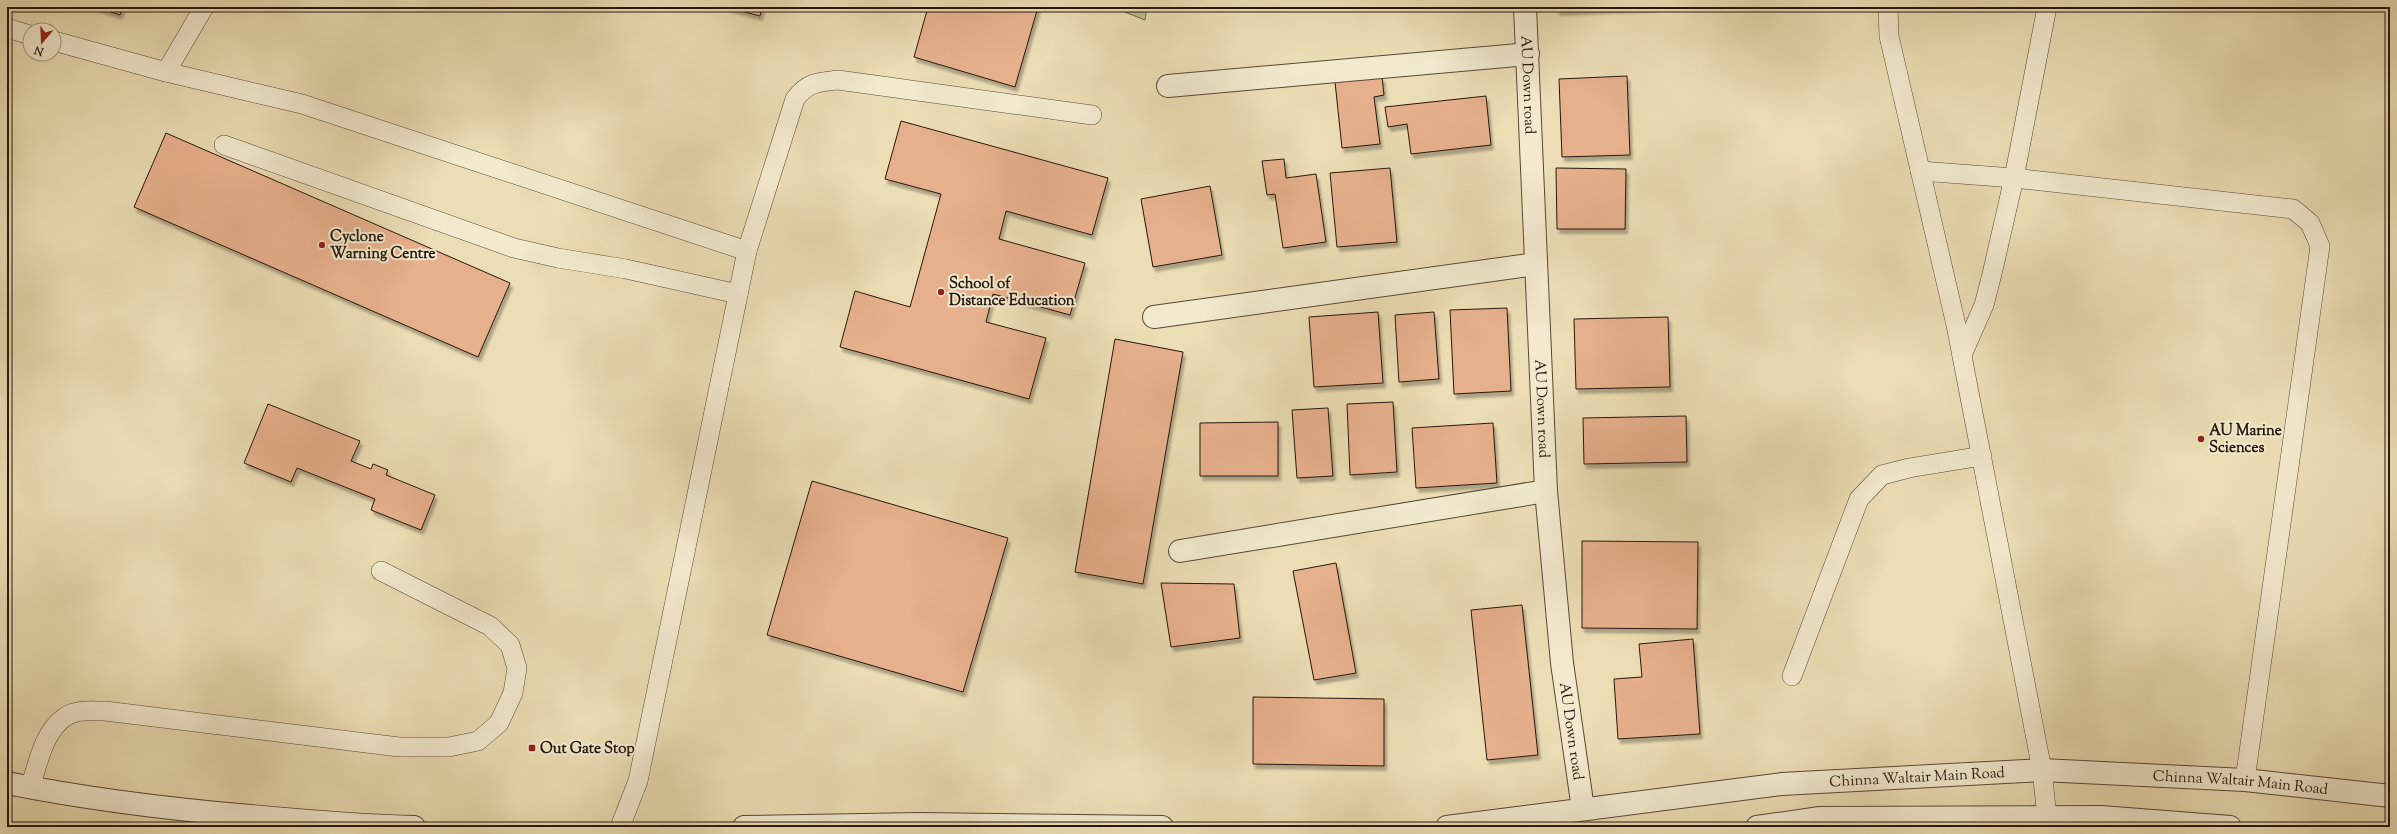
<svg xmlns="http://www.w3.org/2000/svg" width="2397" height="834" font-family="'Sorts Mill Goudy',serif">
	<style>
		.green { fill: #b7c18d; stroke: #6f6c4e }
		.building { fill: #e7b08c; stroke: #27170e; filter: url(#shadow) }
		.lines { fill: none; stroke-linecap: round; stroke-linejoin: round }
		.service-casing { stroke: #584838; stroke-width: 20 }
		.minor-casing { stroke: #584838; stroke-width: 24 }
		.tertiary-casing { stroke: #584838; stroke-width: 24 }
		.service { stroke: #f2e9ce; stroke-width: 19 }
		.minor { stroke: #f2e9ce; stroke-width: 22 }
		.tertiary { stroke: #f2e9ce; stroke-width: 22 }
		.poi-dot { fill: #8f2418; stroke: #f2e9ce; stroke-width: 1.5 }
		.labels { text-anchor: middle; stroke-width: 4; stroke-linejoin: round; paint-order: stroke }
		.street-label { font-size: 15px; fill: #27170e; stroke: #f2e9ce }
		.poi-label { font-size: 15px; font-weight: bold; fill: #27170e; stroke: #f2e9ce; text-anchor: start }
	</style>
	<defs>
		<filter id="shadow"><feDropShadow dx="2.5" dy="4.5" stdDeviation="1" flood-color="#0004"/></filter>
	</defs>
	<rect width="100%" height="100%" fill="#ebddb4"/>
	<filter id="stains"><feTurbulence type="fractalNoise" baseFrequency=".005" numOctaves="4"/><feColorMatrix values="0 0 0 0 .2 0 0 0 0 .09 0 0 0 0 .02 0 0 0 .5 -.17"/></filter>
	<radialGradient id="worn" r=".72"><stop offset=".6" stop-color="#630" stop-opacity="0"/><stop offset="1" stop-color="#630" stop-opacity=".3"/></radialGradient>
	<path class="green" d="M1112 7H1147L1145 20Z"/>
	<g class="building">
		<path d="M95 7H122L120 15Z"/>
		<path d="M726 7H762L760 16Z"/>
		<path d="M928 7H1038L1015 87 914 57Z"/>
		<path d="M1557 7H1655L1557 11Z"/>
		<path d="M1627 76 1630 155 1562 157 1559 79Z"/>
		<path d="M1382 77 1384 95 1374 97 1380 144 1342 148 1335 82Z"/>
		<path d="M1486 96 1491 145 1411 154 1407 124 1388 127 1385 107Z"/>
		<path d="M901 121 1108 178 1092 235 1006 211 999 239 1085 263 1070 315 993 294 986 322 1046 338 1029 399 840 347 855 291 910 307 941 194 885 179Z"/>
		<path d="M166 133 510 283 478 357 134 207Z"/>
		<path d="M1284 159 1286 178 1316 174 1326 242 1283 248 1275 194 1267 195 1262 161Z"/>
		<path d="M1390 168 1397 242 1337 247 1330 173Z"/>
		<path d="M1556 168 1626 169 1625 229H1557Z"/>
		<path d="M1210 186 1222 255 1153 267 1141 199Z"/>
		<path d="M1507 308 1511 391 1454 394 1450 310Z"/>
		<path d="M1378 312 1383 383 1314 387 1309 317Z"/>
		<path d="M1434 312 1439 379 1399 382 1395 315Z"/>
		<path d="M1668 317 1670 387 1576 389 1574 319Z"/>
		<path d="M1115 339 1183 352 1143 584 1075 572Z"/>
		<path d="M1393 402 1397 472 1350 475 1347 404Z"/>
		<path d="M268 404 360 441 351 461 371 469 373 464 388 470 386 475 435 495 421 530 371 510 375 499 297 468 291 482 244 463Z"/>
		<path d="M1328 408 1333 476 1297 478 1292 410Z"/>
		<path d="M1686 416 1687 462 1584 464 1583 418Z"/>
		<path d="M1278 422V476H1200V423Z"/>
		<path d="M1493 423 1497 483 1416 488 1412 428Z"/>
		<path d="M812 481 1008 538 963 692 767 635Z"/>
		<path d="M1582 541 1698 542 1697 629 1582 628Z"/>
		<path d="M1336 563 1356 673 1314 680 1293 571Z"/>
		<path d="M1161 583 1234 584 1240 638 1171 647Z"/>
		<path d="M1522 605 1538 755 1487 760 1471 610Z"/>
		<path d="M1693 639 1700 734 1618 739 1614 679 1642 677 1639 644Z"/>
		<path d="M1253 697 1384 699V766L1253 764Z"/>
	</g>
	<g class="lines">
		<g class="service-casing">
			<g id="service">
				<path d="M1888 7 1889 36 1956 325 2042 770 2047 817"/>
				<path d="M7 28 30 35"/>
				<path d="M54 41 166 72 302 104 747 251"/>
				<path d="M166 72 204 7"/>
				<path d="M224 145 514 248 558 258 626 269 738 294"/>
				<path d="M1920 171 2014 178 2293 209 2310 223 2320 246 2245 780"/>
				<path d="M1962 355 1984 305 1992 274 2014 178 2047 7"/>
				<path d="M1792 676 1859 499 1882 475 1909 468 1982 456"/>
				<path d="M30 788C38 764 43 732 65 717 76 709 92 711 105 711L399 747H449L478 741 499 723 513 693 517 668 510 645 490 626 381 571"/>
				<path d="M620 827 638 781 747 251 795 99C808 82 818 82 838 80L1092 115"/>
			</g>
		</g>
		<g class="minor-casing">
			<g id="minor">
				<path id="s1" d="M1525 7 1546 491 1562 663 1583 809"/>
				<path d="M1168 86 1528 54"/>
				<path d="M1154 317 1536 264"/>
				<path d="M1180 551 1546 491"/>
			</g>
		</g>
		<g class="tertiary-casing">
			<g id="tertiary">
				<path d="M7 783C87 799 169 809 250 816 305 821 359 826 414 827"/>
				<path d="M744 827 920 824 1162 827"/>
				<path id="s2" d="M1447 827 1782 784 2042 770 2245 780 2390 796"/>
				<path d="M1757 827 1820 818 2101 817 2230 827"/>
			</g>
		</g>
		<use href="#service" class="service"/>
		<use href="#minor" class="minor"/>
		<use href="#tertiary" class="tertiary"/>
	</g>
	<g class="poi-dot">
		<circle cx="322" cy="245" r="4"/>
		<circle cx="941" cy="292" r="4"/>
		<circle cx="2201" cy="439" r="4"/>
		<rect x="528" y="744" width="8" height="8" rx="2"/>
	</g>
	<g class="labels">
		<g class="street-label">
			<text dy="5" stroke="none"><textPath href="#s1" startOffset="78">AU Down road</textPath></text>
			<text dy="5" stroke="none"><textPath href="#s1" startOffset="402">AU Down road</textPath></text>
			<text dy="5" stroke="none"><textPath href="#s1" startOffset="726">AU Down road</textPath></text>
			<text dy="5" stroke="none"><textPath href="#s2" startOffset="473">Chinna Waltair Main Road</textPath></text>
			<text dy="5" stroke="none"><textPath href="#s2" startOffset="797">Chinna Waltair Main Road</textPath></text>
		</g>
		<g class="poi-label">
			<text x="330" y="241">Cyclone<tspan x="330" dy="17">Warning Centre</tspan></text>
			<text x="949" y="288">School of<tspan x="949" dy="17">Distance Education</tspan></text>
			<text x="2209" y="435">AU Marine<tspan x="2209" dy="17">Sciences</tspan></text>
			<text x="540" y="753">Out Gate Stop</text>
		</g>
	</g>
	<rect width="2397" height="834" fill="none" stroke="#ebddb4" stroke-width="24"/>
	<rect x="8" y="8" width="2381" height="818" fill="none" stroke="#27170e" stroke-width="2"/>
	<rect x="12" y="12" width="2373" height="810" fill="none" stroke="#27170e"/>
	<g transform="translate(42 42) rotate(199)"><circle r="19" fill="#f2e9ce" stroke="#a19581"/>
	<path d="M0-3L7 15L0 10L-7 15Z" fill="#8f2418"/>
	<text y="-6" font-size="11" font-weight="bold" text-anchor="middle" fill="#27170e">N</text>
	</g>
	<rect width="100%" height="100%" filter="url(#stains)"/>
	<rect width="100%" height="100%" fill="url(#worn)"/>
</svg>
